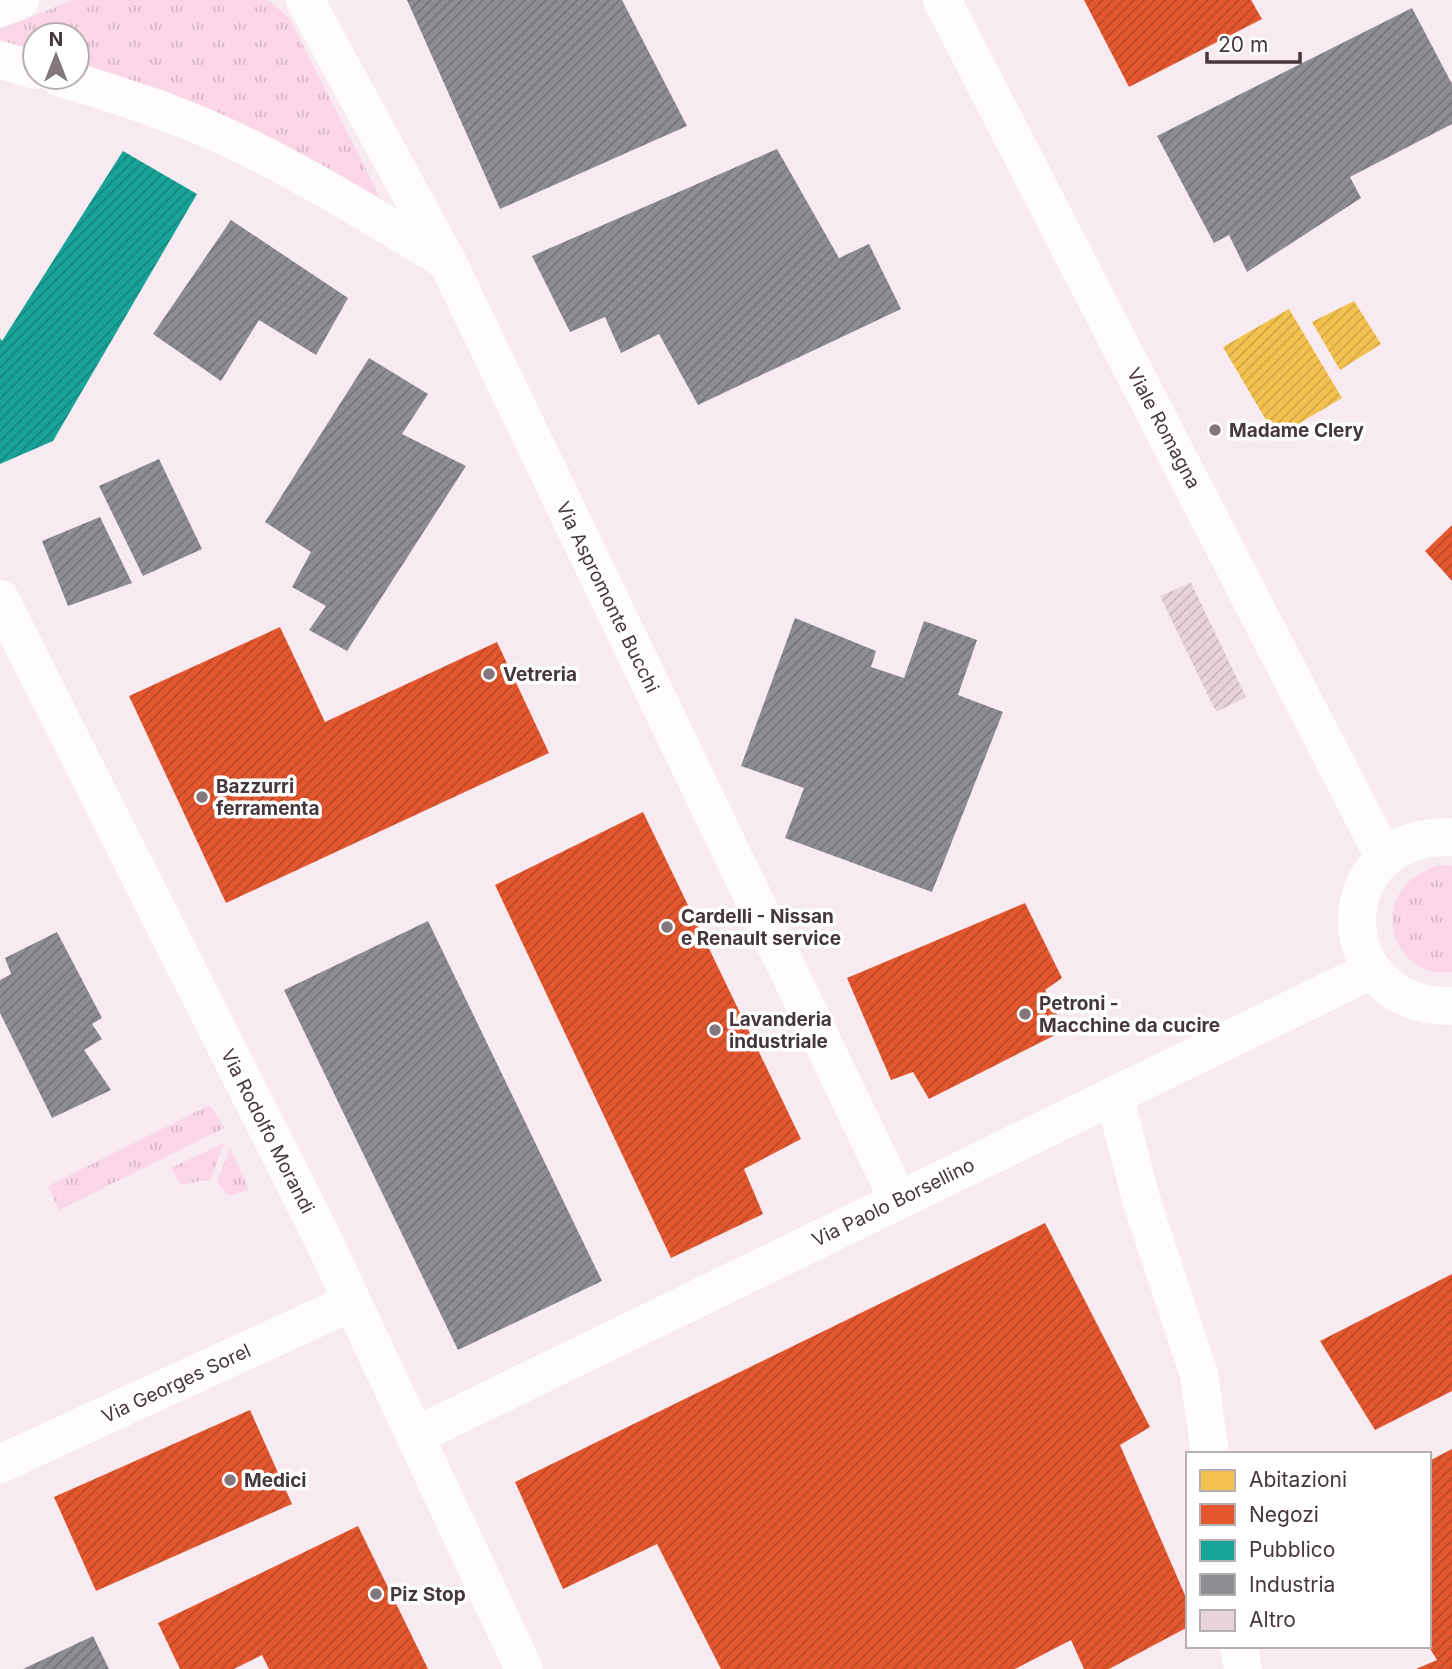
<svg xmlns="http://www.w3.org/2000/svg" width="1452" height="1669" font-family="Inter,sans-serif">
	<style>
		.grass { fill: url(#grass-tufts) }
		.homes { fill: url(#homes-hatch) }
		.shops { fill: url(#shops-hatch) }
		.public { fill: url(#public-hatch) }
		.industry { fill: url(#industry-hatch) }
		.building { fill: url(#building-hatch) }
		.lines { fill: none; stroke-linecap: round; stroke-linejoin: round }
		.minor { stroke: #fefcfd; stroke-width: 38 }
		.major { stroke: #fefcfd; stroke-width: 38 }
		.poi-dot { fill: #83767c; stroke: #fff; stroke-width: 2.5 }
		.labels { text-anchor: middle; stroke-width: 7; stroke-linejoin: round; paint-order: stroke }
		.street-label { font-size: 19px; fill: #45373d; stroke: #fff }
		.poi-label { font-size: 19px; font-weight: bold; fill: #45373d; stroke: #fff; text-anchor: start }
	</style>
	<defs>
		<pattern id="grass-tufts" width="24" height="20" patternUnits="userSpaceOnUse" patternTransform="scale(1.75)"><rect width="24" height="20" fill="#fad6e7"/><path d="M3 7l-1-3M5 7V3M7 7l1-3M15 17l-1-3M17 17v-4M19 17l1-3" fill="none" stroke="#d8b8c7"/></pattern>
		<pattern id="homes-hatch" width="6" height="6" patternUnits="userSpaceOnUse" patternTransform="scale(1.75)"><rect width="6" height="6" fill="#f2c14e"/><path d="M-1 1l2-2M0 6l6-6M5 7l2-2" fill="none" stroke="#d1a645"/></pattern>
		<pattern id="shops-hatch" width="6" height="6" patternUnits="userSpaceOnUse" patternTransform="scale(1.75)"><rect width="6" height="6" fill="#e4572e"/><path d="M-1 1l2-2M0 6l6-6M5 7l2-2" fill="none" stroke="#bb4928"/></pattern>
		<pattern id="public-hatch" width="6" height="6" patternUnits="userSpaceOnUse" patternTransform="scale(1.75)"><rect width="6" height="6" fill="#17a398"/><path d="M-1 1l2-2M0 6l6-6M5 7l2-2" fill="none" stroke="#17867d"/></pattern>
		<pattern id="industry-hatch" width="6" height="6" patternUnits="userSpaceOnUse" patternTransform="scale(1.75)"><rect width="6" height="6" fill="#8d8d92"/><path d="M-1 1l2-2M0 6l6-6M5 7l2-2" fill="none" stroke="#757478"/></pattern>
		<pattern id="building-hatch" width="6" height="6" patternUnits="userSpaceOnUse" patternTransform="scale(1.75)"><rect width="6" height="6" fill="#e7d3dc"/><path d="M-1 1l2-2M0 6l6-6M5 7l2-2" fill="none" stroke="#c8b6be"/></pattern>
	</defs>
	<rect width="100%" height="100%" fill="#f7eaf0"/>
	<g class="grass">
		<path d="M74 0H268L289 18 381 199 363 196 274 142 165 90 77 66V35H35V55L11 48 0 39V29Z"/>
		<path d="M1440 865 1452 866V972C1390 981 1362 887 1440 865Z"/>
		<path d="M210 1105 224 1128 59 1210 48 1186Z"/>
		<path d="M224 1143 210 1181 204 1180 181 1185 171 1168Z"/>
		<path d="M230 1148 249 1190 229 1196 217 1182Z"/>
	</g>
	<g class="homes">
		<path d="M1354 301 1381 344 1340 370 1312 322Z"/>
		<path d="M1289 309 1342 398 1276 437 1223 347Z"/>
	</g>
	<g class="shops">
		<path d="M1084 0H1251L1262 19 1129 87Z"/>
		<path d="M1452 525V581L1425 551Z"/>
		<path d="M280 627 325 722 497 642 549 753 226 903 129 696Z"/>
		<path d="M643 812 801 1139 744 1169 763 1214 671 1258 495 885Z"/>
		<path d="M1025 903 1062 978 1045 990 1065 1030 929 1099 913 1072 891 1080 847 978Z"/>
		<path d="M1045 1223 1150 1427 1120 1445 1188 1602V1627L1109 1669H1084L1071 1640 1015 1669H721L657 1544 563 1589 515 1482Z"/>
		<path d="M1452 1274V1391L1375 1430 1320 1341Z"/>
		<path d="M250 1410 292 1504 96 1591 54 1497Z"/>
		<path d="M1452 1449V1669H1416L1437 1660 1429 1647V1461Z"/>
		<path d="M358 1526 428 1669H269L262 1655 234 1669H180L158 1623Z"/>
	</g>
	<path class="public" d="M123 151 197 194 53 441 0 464V338L2 341Z"/>
	<g class="industry">
		<path d="M407 0H622L687 126 500 209Z"/>
		<path d="M1412 8 1452 84V124L1350 177 1361 198 1247 272 1229 235 1214 243 1157 136Z"/>
		<path d="M777 149 839 258 869 244 901 309 698 405 659 334 621 353 605 317 570 332 532 256Z"/>
		<path d="M231 220 348 298 316 355 259 320 221 381 153 334Z"/>
		<path d="M369 358 428 394 402 434 466 466 347 651 309 630 326 606 292 587 311 552 265 522Z"/>
		<path d="M159 459 202 549 143 576 99 486Z"/>
		<path d="M100 517 132 583 68 606 42 541Z"/>
		<path d="M795 618 876 651 871 667 904 678 924 621 977 640 958 695 1003 712 932 892 785 838 804 788 741 766Z"/>
		<path d="M428 921 602 1281 458 1350 284 990Z"/>
		<path d="M57 932 102 1018 92 1024 102 1039 84 1050 111 1090 52 1118 0 1013V980L11 974 5 958Z"/>
		<path d="M93 1636 109 1669H23Z"/>
	</g>
	<path class="building" d="M1191 583 1246 697 1216 712 1160 596Z"/>
	<g class="lines">
		<g class="minor">
			<path d="M305 0 447 261 898 1199"/>
			<path d="M0 8 20 0"/>
			<path d="M0 60 35 70"/>
			<path d="M59 77C109 92 158 108 206 128 289 164 367 213 445 260"/>
			<path d="M0 599 321 1235 524 1669"/>
			<path d="M1114 1095 1141 1199 1199 1374 1210 1454"/>
			<path d="M415 1436 1372 970"/>
			<path d="M0 1464 352 1302"/>
			<path d="M1239 1646 1243 1669"/>
		</g>
		<g class="major">
			<path d="M942 0 1384 857"/>
			<path d="M1452 837C1326 832 1325 1008 1452 1006"/>
		</g>
	</g>
	<g class="poi-dot">
		<circle cx="1215" cy="430" r="7"/>
		<circle cx="489" cy="674" r="7"/>
		<circle cx="202" cy="797" r="7"/>
		<circle cx="667" cy="927" r="7"/>
		<circle cx="1025" cy="1014" r="7"/>
		<circle cx="715" cy="1030" r="7"/>
		<circle cx="230" cy="1480" r="7"/>
		<circle cx="376" cy="1594" r="7"/>
	</g>
	<g class="labels">
		<g class="street-label">
			<text transform="translate(1164 428) rotate(62)" y="7">Viale Romagna</text>
			<text transform="translate(608 597) rotate(64)" y="7">Via Aspromonte Bucchi</text>
			<text transform="translate(268 1131) rotate(63)" y="7">Via Rodolfo Morandi</text>
			<text transform="translate(893 1202) rotate(-26)" y="7">Via Paolo Borsellino</text>
			<text transform="translate(176 1383) rotate(-25)" y="7">Via Georges Sorel</text>
		</g>
		<g class="poi-label">
			<text x="1229" y="437">Madame Clery</text>
			<text x="503" y="681">Vetreria</text>
			<text x="216" y="793">Bazzurri<tspan x="216" dy="22">ferramenta</tspan></text>
			<text x="681" y="923">Cardelli - Nissan<tspan x="681" dy="22">e Renault service</tspan></text>
			<text x="1039" y="1010">Petroni -<tspan x="1039" dy="22">Macchine da cucire</tspan></text>
			<text x="729" y="1026">Lavanderia<tspan x="729" dy="22">industriale</tspan></text>
			<text x="244" y="1487">Medici</text>
			<text x="390" y="1601">Piz Stop</text>
		</g>
	</g>
	<rect x="1186" y="1452" width="245" height="196" fill="#ffffff" stroke="#b5afb1" stroke-width="2"/>
	<rect x="1200" y="1470" width="35" height="21" fill="#f2c14e" stroke="#b5afb1" stroke-width="2"/>
	<text x="1249" y="1487" font-size="21" fill="#45373d">Abitazioni</text>
	<rect x="1200" y="1504" width="35" height="21" fill="#e4572e" stroke="#b5afb1" stroke-width="2"/>
	<text x="1249" y="1522" font-size="21" fill="#45373d">Negozi</text>
	<rect x="1200" y="1540" width="35" height="21" fill="#17a398" stroke="#b5afb1" stroke-width="2"/>
	<text x="1249" y="1557" font-size="21" fill="#45373d">Pubblico</text>
	<rect x="1200" y="1574" width="35" height="21" fill="#8d8d92" stroke="#b5afb1" stroke-width="2"/>
	<text x="1249" y="1592" font-size="21" fill="#45373d">Industria</text>
	<rect x="1200" y="1610" width="35" height="21" fill="#e7d3dc" stroke="#b5afb1" stroke-width="2"/>
	<text x="1249" y="1627" font-size="21" fill="#45373d">Altro</text>
	<g transform="translate(56 56)"><circle r="33" fill="#ffffff" stroke="#b5afb1" stroke-width="2"/>
	<path d="M0-5L12 26L0 18L-12 26Z" fill="#83767c"/>
	<text y="-10" font-size="19" font-weight="bold" text-anchor="middle" fill="#45373d">N</text>
	</g>
	<path d="M1207 52v10h93v-10" fill="none" stroke="#45373d" stroke-width="3.5"/>
	<text x="1218" y="52" font-size="21" fill="#45373d" stroke="#ffffff" stroke-width="5" paint-order="stroke">20 m</text>
</svg>
